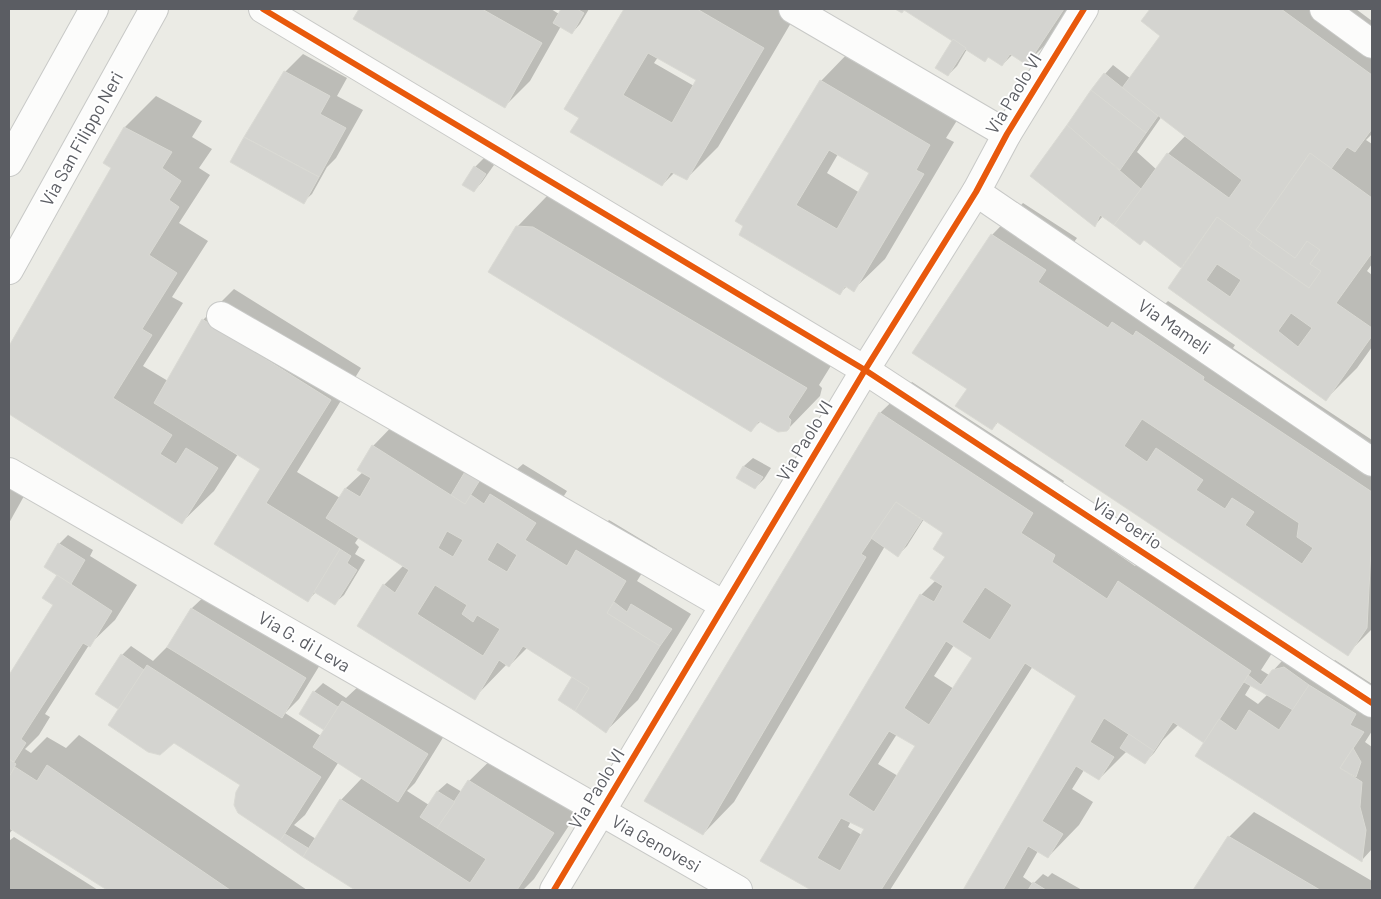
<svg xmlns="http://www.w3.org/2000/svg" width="1381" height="899" font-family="Barlow,sans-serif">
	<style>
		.shadow { fill: #0003; fill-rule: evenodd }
		.building { fill: #d4d4d0; stroke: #dadad4; fill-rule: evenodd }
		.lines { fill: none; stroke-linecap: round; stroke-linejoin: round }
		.minor-casing { stroke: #c8c9c7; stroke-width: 30 }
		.minor { stroke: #fcfcfb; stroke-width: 28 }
		.cycleway-casing { stroke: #fff; stroke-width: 9 }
		.cycleway { stroke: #e8590c; stroke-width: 6 }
		.labels { text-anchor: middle; stroke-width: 4; stroke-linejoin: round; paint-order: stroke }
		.street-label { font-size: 18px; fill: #5b5d63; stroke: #fff }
	</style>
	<rect width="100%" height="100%" fill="#ebebe5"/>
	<g class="shadow">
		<path d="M360 9H551L559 14 562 9H589L580 24 572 33 561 26 530 81 505 106 354 19Z"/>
		<path d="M625 9H782L795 16 718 147 686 179 675 172 662 185 580 117 566 109ZM658 57 698 80 694 86 654 63Z"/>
		<path d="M905 9H1073L1058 32 1027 63 1013 54 1002 65 989 56 985 60 967 49 957 66 948 75 954 40Z"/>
		<path d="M1151 9H1356L1372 21V134L1366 140 1372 144V264L1367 271 1372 275V347L1357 368 1325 400 1183 268 1145 239 1103 216 1095 225 1032 176 1105 74 1113 65 1131 79 1162 36 1143 20ZM1162 116 1186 135 1168 154 1157 170 1137 152Z"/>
		<path d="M852 49 961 114 946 138 954 142 885 259 853 290 847 286 840 293 745 226 821 81ZM838 154 871 173 860 193 827 173Z"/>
		<path d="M303 54 347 78 337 96 363 110 336 158 327 167 312 194 303 202 285 72Z"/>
		<path d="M156 96 202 121 192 137 212 149 199 168 210 175 179 223 208 241 172 297 183 303 143 366 168 381 203 320 234 289 361 368 297 472 340 498 346 488 363 472 373 446 404 414 514 472 523 464 567 491 556 508 596 533 609 520 657 549 637 581 691 614 638 700 606 731 574 677 527 648 509 666 507 664 474 698 384 585 404 565 359 537 355 543 359 547 355 554 365 560 344 595 335 603 316 592 308 600 216 544 262 468 238 454 214 491 182 522 9 413V349L112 167 105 163 125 127Z"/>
		<path d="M484 158 494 165 482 182 474 191 475 167Z"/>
		<path d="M548 195 837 356 819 385 822 388 820 396 787 430 761 421 751 430 517 227Z"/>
		<path d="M1023 203 1077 238 1068 250 1164 305 1168 301 1235 345 1233 348 1372 440V629L1347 654 999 421 992 429 968 388 992 235Z"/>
		<path d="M912 382 1064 481 1051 501 1085 523 1083 530 1135 566 1150 551 1281 639 1261 670 1269 675 1282 661 1293 659 1319 677 1335 660 1372 684V731L1365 742 1372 747V849L1362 860 1205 742 1179 724 1163 740 1154 753 1145 762 1127 751 1099 779 1084 770 1072 789 1093 802 1079 825 1048 857 1038 851 1023 877 1033 884 1043 874 1048 877 1052 873 1082 890H965L1077 695 1033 666 890 890H813L762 860 921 595 936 580 946 556 945 533 924 519 907 546 898 555 885 546 734 802 703 834 880 413ZM954 645 974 658 954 689 934 676ZM1251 685 1268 694 1258 704 1245 695ZM897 734 917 745 898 776 878 764ZM851 821 865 829 862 835 848 827Z"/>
		<path d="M753 458 771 468 764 479 755 488 738 477 744 466Z"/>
		<path d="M9 465 33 480 9 523Z"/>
		<path d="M68 535 93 550 90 556 137 585 115 620 89 645 45 714 50 717 39 735 25 749 31 753 47 737 66 748 79 735 307 890H109L13 829 9 834V677L55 605 59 544Z"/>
		<path d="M210 591 323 660 299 699 285 713 321 736 328 725 314 692 323 683 346 698 361 684 444 736 415 783 407 791 429 805 438 791 447 783 462 792 469 781 501 750 585 801 534 879 523 890H357L239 812 242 785 122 703 118 708 122 655 131 646 153 661 170 644 192 608ZM338 763 362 778 341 800 316 839 294 825 305 815Z"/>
		<path d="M1254 812 1372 881V890H1195L1229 837Z"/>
		<path d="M14 837 98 890H9V841Z"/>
	</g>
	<g class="building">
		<path d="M359 9H482L542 43 505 108 353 19Z"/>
		<path d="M561 9H577L584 13 572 34 553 23Z"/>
		<path d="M624 9H697L764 48 687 180 671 172 662 186 570 132 579 118 564 109ZM648 53 696 80 672 123 623 95Z"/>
		<path d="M895 9H1064L1027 65 1010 54 1002 66 988 57 985 62 904 10 902 13Z"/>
		<path d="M1150 9H1281L1372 75V129L1355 152 1347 147 1331 169 1310 153 1256 230 1295 258 1307 241 1320 250 1310 264 1321 271 1309 288 1249 246 1252 242 1217 217 1181 268 1144 240 1140 245 1114 225 1141 189 1167 153 1229 198 1242 180 1122 88 1160 36 1141 21Z"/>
		<path d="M953 39 966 48 948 76 935 68Z"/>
		<path d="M284 71 330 96 320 114 346 128 319 177 244 137Z"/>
		<path d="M1104 73 1158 116 1146 133 1091 90Z"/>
		<path d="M820 80 930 145 916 170 924 174 854 292 845 286 840 295 739 235 743 226 735 221ZM829 150 869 173 837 229 796 205Z"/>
		<path d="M1091 90 1146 133 1120 170 1067 125Z"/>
		<path d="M1067 125 1141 189 1114 225 1100 215 1095 227 1030 176Z"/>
		<path d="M124 127 172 152 162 168 181 181 169 200 179 207 149 255 177 273 142 329 152 335 113 398 172 435 160 454 176 464 186 448 218 468 182 524 9 414V346L111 168 103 163Z"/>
		<path d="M244 137 319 177 304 204 230 162Z"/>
		<path d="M1310 153 1372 198V253L1336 303 1372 328V336L1326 401 1168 288 1217 217 1252 242 1249 246 1309 288 1321 271 1310 264 1320 250 1307 241 1295 258 1256 230ZM1217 264 1241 280 1230 297 1206 280ZM1291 313 1312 328 1298 347 1278 331Z"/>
		<path d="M474 166 486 174 474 192 462 185Z"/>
		<path d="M516 226 533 227 807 388 788 417 791 420 789 429 787 431 778 432 759 421 751 432 488 272Z"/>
		<path d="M991 234 1046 270 1038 282 1108 328 1112 322 1133 336 1136 331 1204 377 1203 380 1372 492V529L1367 628 1348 656 997 422 992 430 955 406 967 389 912 353ZM1142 419 1299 523 1297 537 1313 548 1302 564 1245 525 1254 512 1232 498 1225 509 1196 490 1203 480 1156 448 1147 462 1124 446Z"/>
		<path d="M202 319 331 400 266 503 340 549 308 602 214 544 260 469 154 403Z"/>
		<path d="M879 412 1033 513 1021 533 1055 555 1052 562 1107 599 1118 581 1251 671 1204 743 1173 722 1154 751 1104 718 1090 742 1114 757 1099 780 1076 766 1042 821 1063 834 1048 858 1028 846 1003 890H963L1076 696 1025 663 881 890H811L760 861 920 594 934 602 943 586 930 578 945 557 933 549 943 533 896 502 861 554 866 557 703 835 644 801ZM985 587 1012 605 990 640 962 622ZM946 641 972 658 929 725 904 708ZM889 731 915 746 874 812 848 795ZM841 818 864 829 840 871 817 858Z"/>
		<path d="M372 445 465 504 471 495 484 504 490 494 536 523 525 540 567 566 576 550 626 581 607 613 660 646 606 733 575 711 589 688 523 646 509 667 499 660 475 700 357 626 383 584 395 593 409 570 326 518 345 488 360 497 371 478 357 470ZM447 531 463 540 453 557 438 548ZM497 542 517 555 507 572 487 560ZM435 585 467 605 462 614 473 622 477 615 500 629 483 656 417 614Z"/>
		<path d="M743 466 763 477 755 489 736 478Z"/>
		<path d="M466 470 480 480 465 504 451 495Z"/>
		<path d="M896 502 922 520 898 557 871 538Z"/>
		<path d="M58 543 85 560 71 584 44 567Z"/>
		<path d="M340 549 351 556 347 563 357 570 335 605 314 592Z"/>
		<path d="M57 575 112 611 90 647 83 643 21 739 26 743 14 762 9 759V675L53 605 42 598Z"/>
		<path d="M614 602 627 612 631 604 672 629 660 646 607 613Z"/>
		<path d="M191 608 306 678 282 718 167 647Z"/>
		<path d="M121 654 144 670 118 709 95 694Z"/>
		<path d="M147 665 321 777 280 841 238 813 234 805 236 792 240 785 174 743 160 755 148 752 108 725Z"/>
		<path d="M1284 667 1309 685 1293 710 1244 682 1248 675 1261 685 1272 670Z"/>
		<path d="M572 677 589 688 575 711 558 700Z"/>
		<path d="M1309 685 1356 714 1350 725 1364 732 1340 768 1362 782 1360 807 1366 830 1362 862 1195 756 1219 719 1236 731 1249 710 1279 730Z"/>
		<path d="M313 691 338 707 324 730 299 714Z"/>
		<path d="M342 701 428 754 398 802 313 747Z"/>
		<path d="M1129 734 1154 751 1145 764 1120 748Z"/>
		<path d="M1353 748 1361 762 1356 777 1340 768Z"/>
		<path d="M9 759 16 764 9 777Z"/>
		<path d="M47 765 230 890H107L9 828V777L15 767 37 781Z"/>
		<path d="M468 780 554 833 517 890H355L303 857 340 799 470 883 486 859 437 828Z"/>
		<path d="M437 791 455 802 437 828 420 817Z"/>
		<path d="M285 834 308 848 303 857 280 841Z"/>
		<path d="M1228 836 1320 890H1193Z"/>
		<path d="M1033 882 1046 890H1028Z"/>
	</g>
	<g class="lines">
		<g class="minor-casing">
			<g id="minor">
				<path d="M263 9 865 370 1372 703"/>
				<path d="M793 9 1007 134"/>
				<path d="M1324 9 1372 44"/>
				<path d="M9 162 94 9"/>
				<path d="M976 192 1372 462"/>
				<path d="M9 270 154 9"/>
				<path d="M221 316 724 605"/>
				<path d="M9 472 738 890"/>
				<path d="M554 890 865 370 976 192 1007 134 1084 9"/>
			</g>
		</g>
		<use href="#minor" class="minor"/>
		<g class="cycleway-casing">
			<g id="cycleway">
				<path d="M263 9 865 370 1372 703"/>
				<path d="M554 890 865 370 976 192 1007 134 1084 9"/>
			</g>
		</g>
		<use href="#cycleway" class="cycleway"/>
	</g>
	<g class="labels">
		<g class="street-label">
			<text transform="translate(1014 94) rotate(-59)" y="6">Via Paolo VI</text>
			<text transform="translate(82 139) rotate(-61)" y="6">Via San Filippo Neri</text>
			<text transform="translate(1174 327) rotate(34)" y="6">Via Mameli</text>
			<text transform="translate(805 441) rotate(-59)" y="6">Via Paolo VI</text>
			<text transform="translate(1127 524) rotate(33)" y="6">Via Poerio</text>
			<text transform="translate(304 642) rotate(30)" y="6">Via G. di Leva</text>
			<text transform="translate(597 789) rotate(-59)" y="6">Via Paolo VI</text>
			<text transform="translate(656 844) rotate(29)" y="6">Via Genovesi</text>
		</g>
	</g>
	<rect width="1381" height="899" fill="none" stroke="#5b5d63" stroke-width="20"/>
</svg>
